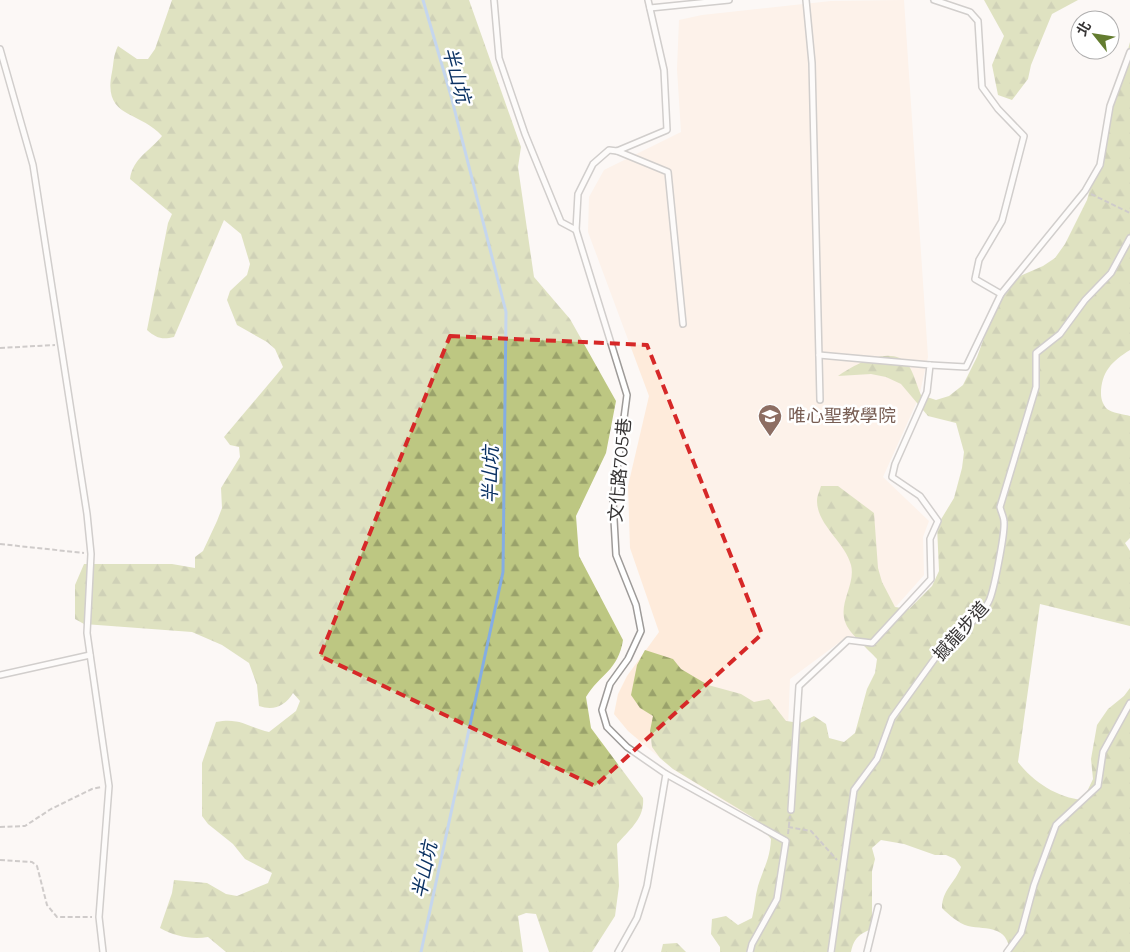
<svg xmlns="http://www.w3.org/2000/svg" width="1130" height="952" font-family="Montserrat,'Noto Sans TC',sans-serif">
	<style>
		.education { fill: #feebdb }
		.forest { fill: url(#forest-firs) }
		.lines { fill: none; stroke-linecap: round; stroke-linejoin: round }
		.stream { stroke: #84ade3; stroke-width: 3 }
		.service-casing { stroke: #9e9b99; stroke-width: 8 }
		.path { stroke: #9a9695; stroke-width: 2; stroke-dasharray: 5 2.5; stroke-linecap: butt }
		.service { stroke: #fff; stroke-width: 5 }
		.marked { fill: none; stroke: #d62828; stroke-width: 4; stroke-dasharray: 10 6; stroke-linejoin: round }
		.labels { text-anchor: middle; stroke-width: 5; stroke-linejoin: round; paint-order: stroke }
		.education-label { font-size: 18px; fill: #785e54; stroke: #fff; text-anchor: start }
		.street-label { font-size: 18px; fill: #363434; stroke: #fff }
		.water-label { font-size: 19px; font-style: italic; fill: #0b3263; stroke: #fff }
	</style>
	<defs>
		<pattern id="forest-firs" width="22" height="20" patternUnits="userSpaceOnUse" patternTransform="scale(1.25)"><rect width="22" height="20" fill="#bdc782"/><path d="M5 1l3.5 6h-7zM16 11l3.5 6h-7z" fill="#9aa26b"/></pattern>
	</defs>
	<rect width="100%" height="100%" fill="#fcf8f6"/>
	<path class="education" d="M904 0 928 357 919 397 883 477 929 521 923 537 924 575 869 637 844 639 790 679 785 802 780 829 743 813 673 769 628 731 614 714 618 694 627 676 659 632 630 548 628 486 649 396 588 232 589 197 604 170 681 132 677 69 679 20 702 15 831 1Z"/>
	<g class="forest">
		<path d="M172 0H469L521 147 518 167 534 277 570 319 616 401 606 453 576 516 579 556 623 640C618 671 600 674 586 697L591 728 643 798C645 818 629 830 617 844L619 886 615 916 592 952H549L536 914 526 913 518 916 523 952H226L208 937C192 940 174 936 160 928L172 893 174 880 207 883 226 894 237 896 268 883 272 873 245 859 233 844 208 824 202 816V763L216 722C240 717 248 727 269 732L296 711 300 701 293 693C285 706 274 711 259 706L257 685 249 663 222 645 192 632 84 624 75 619V585L84 564H172L195 568V557L203 551 217 521 222 508 221 488 240 457 239 447 230 445 224 437 283 367 275 349 267 342 237 325 227 300 230 291 247 275 250 264 241 234 224 220 174 337C162 340 156 338 147 330L168 223 172 214 130 179C133 158 150 151 162 136 140 110 102 119 112 72 114 62 113 56 118 46L137 59H148L155 49Z"/>
		<path d="M984 0H1078L1052 14 1031 65 1028 79 1012 100 998 95 992 65 1004 36Z"/>
		<path d="M1130 42V350C1112 361 1101 372 1101 394 1101 399 1103 405 1107 409 1112 413 1123 414 1130 416V538L1125 543 1130 551V626L1040 604 1018 762C1033 782 1058 798 1083 800L1093 779 1091 759 1097 725 1108 709 1124 696 1130 688V952H1010C1007 925 988 930 968 926 958 923 949 915 942 908 942 890 955 883 961 867L955 859 946 855H935L904 844 881 840 872 848 875 859 872 871V929C859 934 854 938 851 952H720V947L711 934 712 919 726 916 738 925 752 918C755 907 755 896 758 886 764 867 770 859 771 839L752 817 673 769 660 758 652 747 650 731 653 716 640 708 631 695 637 665 645 650 673 659 681 669 708 685 741 694 754 702 769 699 786 721 800 723 814 716 826 724 829 738 844 742 855 733 867 689 875 673 877 659C869 650 850 634 846 624 837 604 856 585 851 565 845 542 817 525 817 501 817 496 820 490 821 486H838L874 513 878 568 882 582 895 607 909 609 932 586 939 571 937 526 954 498 962 468 964 452 956 423 928 416 901 384 886 377 871 374 838 376C855 364 893 343 909 366 914 374 917 386 921 395L936 400 949 396 963 385 977 357 996 305 1013 279 1043 266 1055 258 1065 244 1087 200Z"/>
		<path d="M677 943 686 952H661L663 944Z"/>
	</g>
	<g class="lines">
		<path class="stream" d="M421 952 503 572 506 312 451 96 423 0"/>
		<g class="service-casing">
			<g id="service">
				<path d="M494 0 499 58 525 134 561 222 576 230"/>
				<path d="M806 0 812 63 820 400"/>
				<path d="M934 0 970 12 978 21 982 87 998 109 1024 136 1002 221 979 260 975 279 1001 294"/>
				<path d="M650 8 729 0"/>
				<path d="M0 49 33 165 87 514 91 554 87 633 109 786 99 917 103 952"/>
				<path d="M617 151 668 172 683 324"/>
				<path d="M930 365 966 367 1001 294 1085 191 1100 165 1110 106 1130 52"/>
				<path d="M0 675 90 655"/>
				<path d="M666 774 786 841 777 899 752 944 750 952"/>
				<path d="M791 810 799 686 848 640 872 643 931 579 930 539 938 521 920 496 892 477 895 464 927 392 930 365 819 355"/>
				<path d="M618 952 637 918 647 886 666 774 627 747 607 727 602 710 610 684 628 659 641 631 636 605 616 555 613 502 627 395 576 230 578 194 593 164 609 150 617 151 667 130 664 70 648 0"/>
				<path d="M831 952 854 790 877 759 892 718 946 643C957 637 984 613 989 601 994 591 1005 533 1004 522 1004 517 1001 512 1000 507L1036 387V353L1060 334 1085 300 1111 273 1130 238"/>
				<path d="M867 952 878 907"/>
				<path d="M1007 952 1021 933 1034 885 1056 825 1098 786 1103 752 1130 703"/>
			</g>
		</g>
		<g class="path">
			<path d="M1091 194 1130 213"/>
			<path d="M0 348 55 345"/>
			<path d="M0 544 84 553"/>
			<path d="M0 827 25 826 51 809 92 789 101 787"/>
			<path d="M788 827 811 831 837 860"/>
			<path d="M788 834 790 816"/>
			<path d="M0 860 32 862 37 866 47 905 57 917H92"/>
		</g>
		<use href="#service" class="service"/>
	</g>
	<path d="M0 0H1130V952H0ZM450 336 647 345 762 634 595 786 320 656Z" fill="#fcf8f6" fill-opacity=".55" fill-rule="evenodd"/>
	<path class="marked" d="M450 336 647 345 762 634 595 786 320 656Z"/>
	<defs>
		<g id="university-pin" transform="scale(1.25)"><path d="M0 17L-7.5 6A9.5 9.5 0 1 1 7.5 6Z" fill="#8d6e63" stroke="#fff"/><path d="M0-5L7-2L0 1L-7-2ZM-4 1L0 2.5L4 1V4Q0 6-4 4Z" fill="#fff"/></g>
	</defs>
	<g fill-rule="evenodd">
		<use href="#university-pin" x="770" y="416"/>
	</g>
	<g class="labels">
		<g class="education-label">
			<text x="788" y="422">唯心聖教學院</text>
		</g>
		<g class="street-label">
			<text transform="translate(620 470) rotate(-85)" y="6">文化路705巷</text>
			<text transform="translate(961 631) rotate(-48)" y="6">撼龍步道</text>
		</g>
		<g class="water-label">
			<text transform="translate(457 75) rotate(75)" y="7">半山坑</text>
			<text transform="translate(490 475) rotate(-89)" y="7">半山坑</text>
			<text transform="translate(424 870) rotate(-78)" y="7">半山坑</text>
		</g>
	</g>
	<g transform="translate(1095 35) rotate(300)"><circle r="24" fill="#ffffff" stroke="#afaeae"/>
	<path d="M0-4L9 19L0 12L-9 19Z" fill="#637c2f"/>
	<text y="-8" font-size="14" font-weight="bold" text-anchor="middle" fill="#363434">北</text>
	</g>
</svg>
